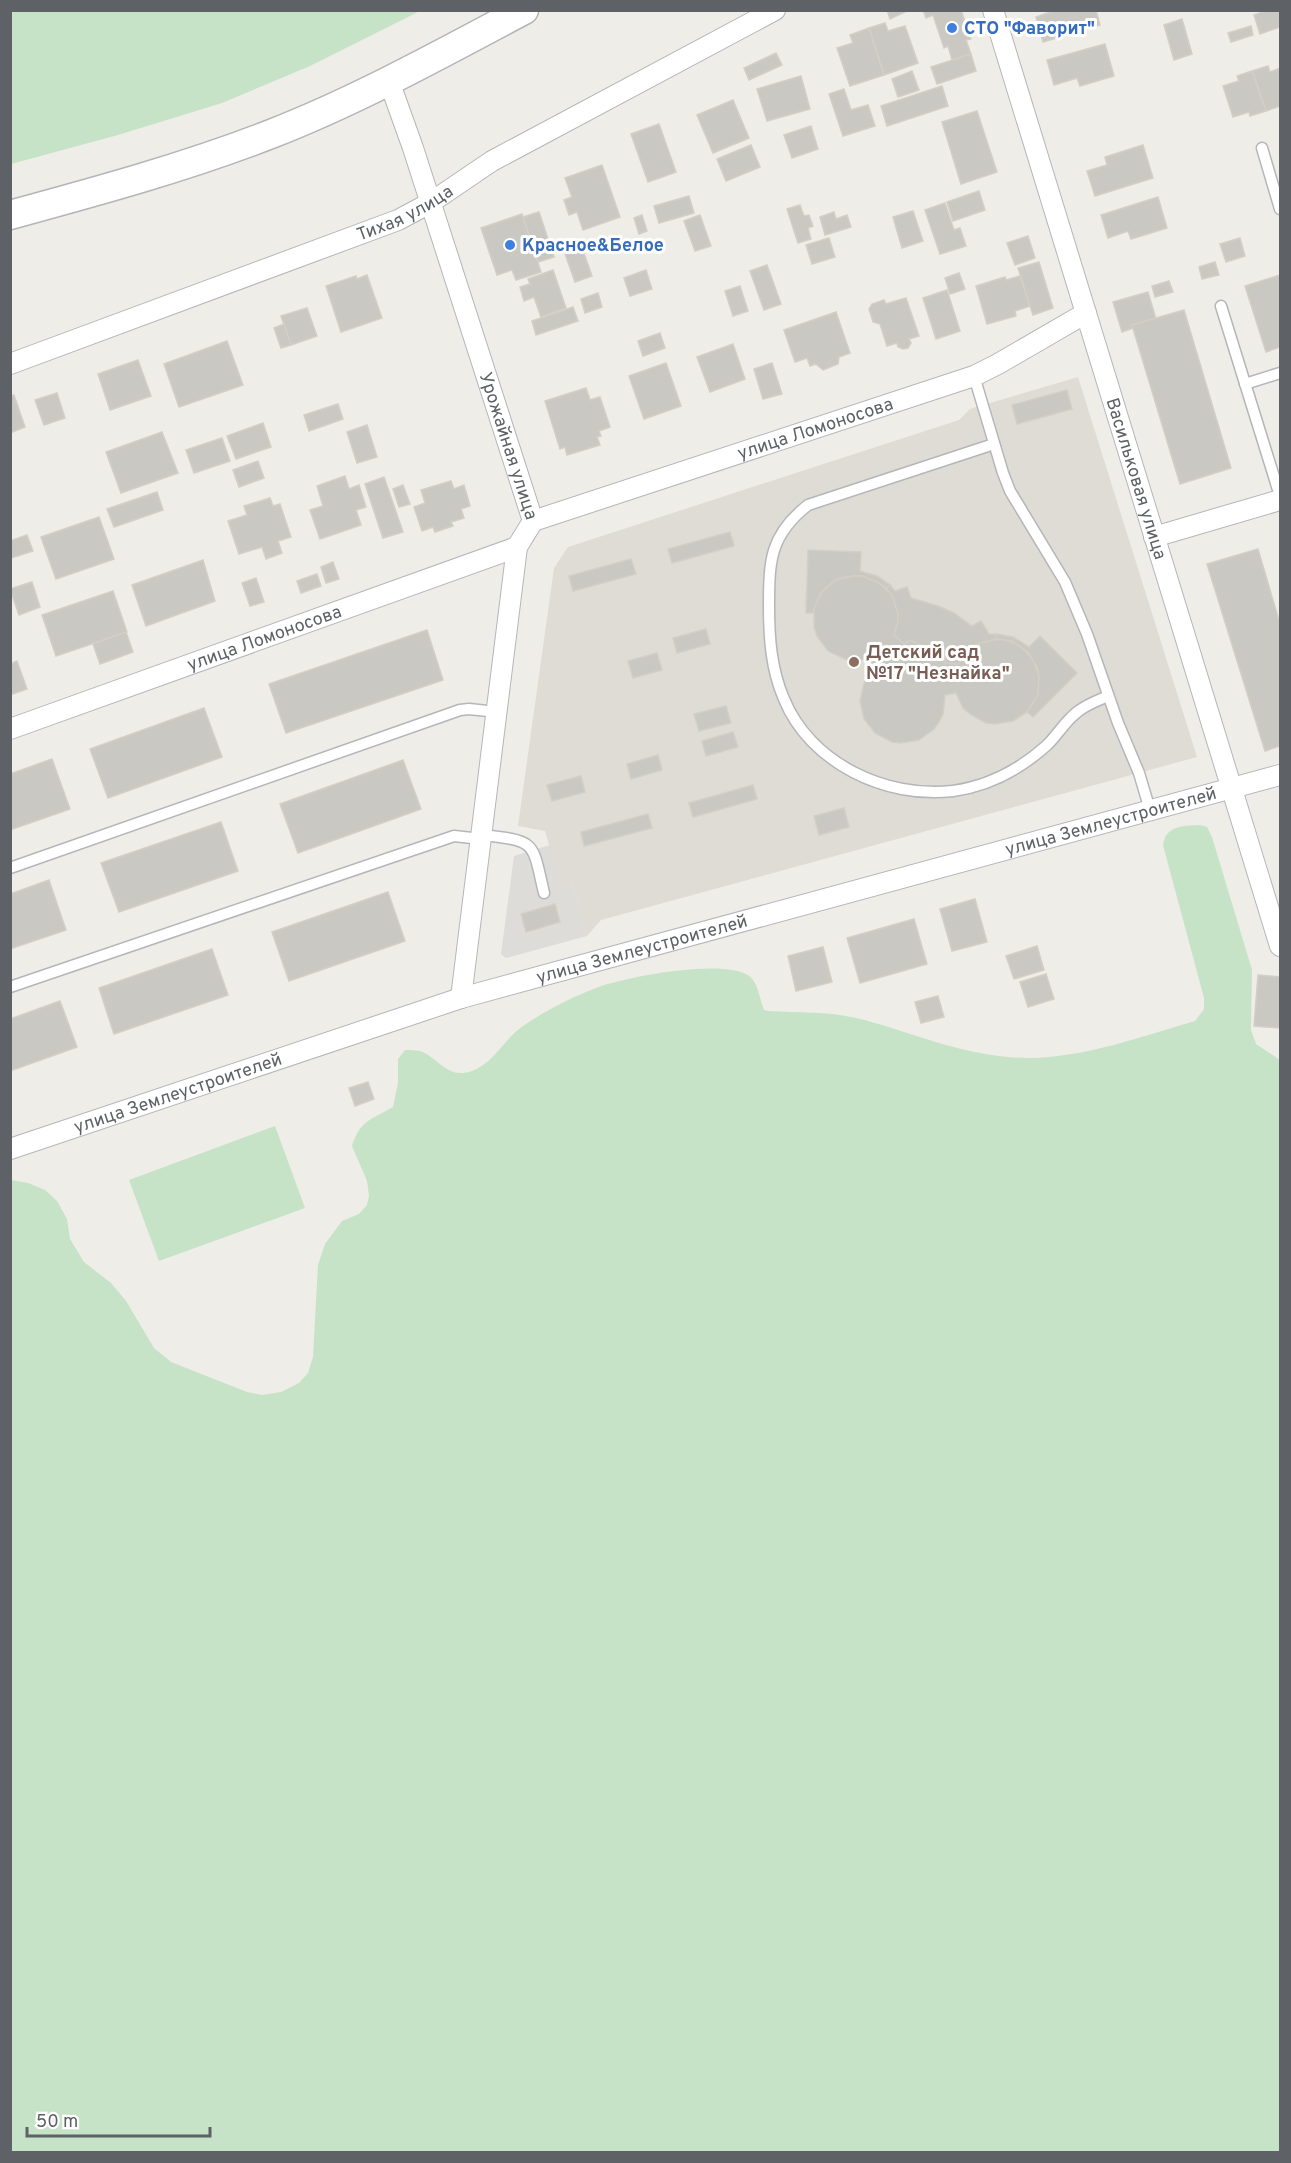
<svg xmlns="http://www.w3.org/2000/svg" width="1291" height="2163" font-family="Overpass,sans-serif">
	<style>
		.industrial { fill: #dddcd9 }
		.education { fill: #dedcd5 }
		.green { fill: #c6e3c7 }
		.building { fill: #cac8c3; stroke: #d3cfc5; stroke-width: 1.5 }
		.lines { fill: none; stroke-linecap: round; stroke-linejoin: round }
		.lane-casing { stroke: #b4b6ba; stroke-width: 13 }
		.street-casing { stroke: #b4b6ba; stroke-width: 22 }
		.secondary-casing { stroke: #b3b5b9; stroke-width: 31 }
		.lane { stroke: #fff; stroke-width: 10 }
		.street { stroke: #fff; stroke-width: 20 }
		.secondary { stroke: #fff; stroke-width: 28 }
		.shop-dot { fill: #3f7fe0; stroke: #fff; stroke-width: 2 }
		.education-dot { fill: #8d6e63; stroke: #fff; stroke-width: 2 }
		.labels { text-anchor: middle; stroke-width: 6; stroke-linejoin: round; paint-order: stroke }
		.shop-label { font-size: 18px; font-weight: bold; fill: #366cbe; stroke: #fff; text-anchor: start }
		.street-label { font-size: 18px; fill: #5e6165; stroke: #fff }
		.education-label { font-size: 18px; font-weight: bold; fill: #785e54; stroke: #fff; text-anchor: start }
	</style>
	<rect width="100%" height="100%" fill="#eeede7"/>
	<path class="industrial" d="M550 845 561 884 571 882 587 936 506 958 501 954 514 856Z"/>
	<path class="education" d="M1078 377 1197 757 601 920 587 936 571 882 561 885 545 831 518 826 554 568 568 547 959 420 970 409Z"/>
	<g class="green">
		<path d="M11 10H420V11L310 66 222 103 118 135 11 164Z"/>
		<path d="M1200 825 1207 827 1212 837 1252 970 1251 1030 1256 1044 1280 1060V2152H11V1180L28 1183 45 1190 57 1201 67 1219 70 1239 84 1262 111 1283 126 1301 154 1348 171 1362 247 1392 262 1395 281 1392 299 1383 308 1373 313 1357 318 1265 325 1244 342 1221 359 1214 367 1205 369 1196 367 1181 352 1146C360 1120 371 1120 393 1107L398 1083V1059L405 1050C412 1050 417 1050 423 1052 441 1061 448 1079 472 1071 493 1064 505 1038 523 1026 545 1011 572 997 596 988 625 977 724 958 749 976 758 982 760 1000 764 1010L768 1011C801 1013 835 1011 868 1021 914 1034 960 1053 1008 1057 1071 1063 1136 1038 1195 1021L1204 1009V998L1163 845C1166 825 1183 826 1200 825Z"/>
		<path d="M275 1126 305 1208 159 1261 129 1180Z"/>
	</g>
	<g class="building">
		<path d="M887 10H909L890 19Z"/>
		<path d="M923 10H961L971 39 966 40 971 54 952 60 948 46 944 48 933 15 926 18Z"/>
		<path d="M1096 10 1100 25 1043 42 1036 17 1056 10Z"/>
		<path d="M1268 10H1280V27L1260 34 1254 15Z"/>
		<path d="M1182 19 1192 54 1174 60 1164 25Z"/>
		<path d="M885 23 888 31 905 26 918 63 884 75 869 28Z"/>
		<path d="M1251 26 1253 35 1231 42 1228 33Z"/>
		<path d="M869 28 884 75 850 86 837 48 853 43 850 35Z"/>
		<path d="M1105 44 1114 76 1080 86 1077 78 1054 85 1047 60Z"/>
		<path d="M776 53 782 65 749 80 744 68Z"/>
		<path d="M971 54 976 71 937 84 931 67Z"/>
		<path d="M1268 66 1270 72 1280 68V106L1266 111 1252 71Z"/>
		<path d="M912 71 919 90 898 97 892 79Z"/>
		<path d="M1252 71 1266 111 1250 116 1249 112 1233 117 1223 86 1239 81 1237 76Z"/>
		<path d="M801 76 810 109 767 121 757 89Z"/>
		<path d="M942 86 948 106 887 126 881 106Z"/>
		<path d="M844 89 851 110 868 105 875 126 843 136 829 94Z"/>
		<path d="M733 100 749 138 713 153 697 115Z"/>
		<path d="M977 111 997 172 961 184 942 122Z"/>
		<path d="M659 124 676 172 648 182 631 134Z"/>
		<path d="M811 126 818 149 792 158 784 135Z"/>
		<path d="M751 145 760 167 726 181 717 159Z"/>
		<path d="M1143 145 1153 178 1095 196 1087 171 1107 165 1105 157Z"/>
		<path d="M602 165 620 217 583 230 577 212 569 215 564 200 572 197 565 178Z"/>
		<path d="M979 191 985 210 953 221 947 202Z"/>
		<path d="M689 196 694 213 659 223 654 206Z"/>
		<path d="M1158 197 1167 228 1131 239 1128 231 1108 238 1101 215Z"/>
		<path d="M945 203 954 230 960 228 966 246 940 254 925 210Z"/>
		<path d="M800 205 804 216 809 215 813 226 808 228 811 239 798 243 787 209Z"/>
		<path d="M913 211 923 241 902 248 893 217Z"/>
		<path d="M539 212 554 257 538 262 523 217Z"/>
		<path d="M834 212 836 219 847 215 851 227 825 235 820 217Z"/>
		<path d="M522 214 541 272 516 280 512 270 497 275 481 228Z"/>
		<path d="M642 215 647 231 639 234 634 218Z"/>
		<path d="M700 215 711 246 695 251 684 221Z"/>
		<path d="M1028 236 1035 258 1015 265 1007 243Z"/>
		<path d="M829 238 835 257 812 264 806 245Z"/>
		<path d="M1240 238 1245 256 1226 262 1220 244Z"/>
		<path d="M580 242 592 276 575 282 563 248Z"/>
		<path d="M1039 262 1053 308 1033 315 1018 268Z"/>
		<path d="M1215 262 1219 275 1202 279 1199 267Z"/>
		<path d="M767 265 781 304 764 310 750 271Z"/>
		<path d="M553 270 566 308 541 317 534 297 524 301 520 287 530 284 528 279Z"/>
		<path d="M646 270 652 289 630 296 624 278Z"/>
		<path d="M959 273 965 289 950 294 945 278Z"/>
		<path d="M367 275 382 318 341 332 326 286 356 276 357 279Z"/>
		<path d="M1280 275V347L1266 352 1245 286Z"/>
		<path d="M1020 276 1030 306 1015 311 1016 316 987 324 976 286 1005 277 1006 280Z"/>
		<path d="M1169 281 1173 292 1155 297 1152 286Z"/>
		<path d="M740 286 748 311 733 316 725 291Z"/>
		<path d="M947 290 960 331 936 339 923 298Z"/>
		<path d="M1148 292 1156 319 1132 325 1133 328 1122 332 1113 302Z"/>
		<path d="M598 293 602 307 585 313 581 299Z"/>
		<path d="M906 298 919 336 909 339 911 343 908 348 903 349 898 347 897 343 887 346 880 324 873 322 869 309 872 304 884 300 886 304Z"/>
		<path d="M573 307 578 321 536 335 532 321Z"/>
		<path d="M307 308 317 336 291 345 281 316Z"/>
		<path d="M1184 310 1231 468 1180 484 1132 325Z"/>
		<path d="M836 312 850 353 839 357 838 364 823 370 816 364 810 366 807 358 795 362 784 330Z"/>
		<path d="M284 324 291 345 281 348 274 328Z"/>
		<path d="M660 333 665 348 643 356 638 341Z"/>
		<path d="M227 341 243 385 179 407 164 364Z"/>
		<path d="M733 344 745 379 710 392 697 357Z"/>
		<path d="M138 360 151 396 110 410 98 374Z"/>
		<path d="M666 363 681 406 644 419 629 376Z"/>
		<path d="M772 363 782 394 763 399 754 369Z"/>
		<path d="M586 388 590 400 600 397 610 427 599 431 601 436 597 437 600 445 567 455 565 447 560 449 545 401Z"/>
		<path d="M1067 390 1072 409 1017 424 1012 405Z"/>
		<path d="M57 393 65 418 44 425 35 400Z"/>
		<path d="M14 395 25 427 10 433V396Z"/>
		<path d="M338 404 343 419 309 431 304 415Z"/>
		<path d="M263 423 271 447 236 459 227 436Z"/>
		<path d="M367 425 377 457 357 463 347 432Z"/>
		<path d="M162 432 178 473 121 493 106 452Z"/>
		<path d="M222 438 230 461 194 473 186 450Z"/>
		<path d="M258 461 264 478 239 487 233 470Z"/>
		<path d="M345 476 349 489 359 485 366 507 356 510 361 525 320 539 310 510 323 506 317 486Z"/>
		<path d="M384 477 403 532 383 538 365 484Z"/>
		<path d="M451 481 454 489 464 485 470 506 461 509 464 518 451 522 453 526 435 532 433 527 422 531 414 507 425 503 421 490Z"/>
		<path d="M403 485 410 504 399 507 393 489Z"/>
		<path d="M157 492 163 510 114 527 107 509Z"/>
		<path d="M270 498 273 506 280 504 291 537 278 541 282 553 266 559 262 547 239 554 228 521 247 515 244 506Z"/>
		<path d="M99 517 114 559 56 579 41 537Z"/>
		<path d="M730 532 734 546 672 563 668 549Z"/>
		<path d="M27 535 33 551 11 558 10 541Z"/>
		<path d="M1258 549 1280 624V746L1265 751 1207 564Z"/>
		<path d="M808 550 861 552 860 571 877 576 890 585 886 588 879 583 862 576 844 577 828 586 821 593 813 613H806Z"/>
		<path d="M631 559 636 574 573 591 569 576Z"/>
		<path d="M203 560 215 601 146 626 132 585Z"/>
		<path d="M333 562 339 579 326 583 321 567Z"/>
		<path d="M317 574 321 586 301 593 297 581Z"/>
		<path d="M853 576H862L879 583 892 595 898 613V622L894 635 904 644 910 640 945 656V663L958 664 969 649 985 641 1003 639 1020 646 1033 659 1039 676 1038 695 1034 703 1027 712 1013 721 995 724 986 723 970 714 963 708 956 693 945 695 943 714 939 722 934 729 919 740 901 743 892 742 875 733 864 719 860 701 864 683 875 668 869 658 854 661 845 659 828 651 817 636 814 627V609L821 593 835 580Z"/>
		<path d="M256 578 264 602 250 606 242 583Z"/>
		<path d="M32 582 40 607 19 615 10 589Z"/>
		<path d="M890 585 895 591 907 587 911 598 938 606 954 613 972 626 981 621 989 634H996L997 639 977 644 969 649 958 664 945 663V656L910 640 904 644 894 635 898 622V613L892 595 886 588Z"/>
		<path d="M113 591 127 632 56 656 42 615Z"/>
		<path d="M706 629 710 644 677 653 673 638Z"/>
		<path d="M427 630 443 680 286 733 269 684Z"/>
		<path d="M126 632 133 652 100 664 93 644Z"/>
		<path d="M996 634 1013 637 1029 647 1040 636 1077 673 1033 717 1027 712 1038 695 1039 676 1037 667 1028 652 1012 641 997 639Z"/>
		<path d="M657 653 662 670 633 678 628 661Z"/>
		<path d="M17 661 27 689 10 695V664Z"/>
		<path d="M726 706 731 723 699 731 694 714Z"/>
		<path d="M204 708 222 757 108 798 90 749Z"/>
		<path d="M733 732 738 747 706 756 702 741Z"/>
		<path d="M658 755 662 770 631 779 627 764Z"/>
		<path d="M52 759 70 809 10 830V774Z"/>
		<path d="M403 760 421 809 298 853 280 804Z"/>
		<path d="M581 776 585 792 552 801 547 785Z"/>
		<path d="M753 785 757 799 693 817 689 803Z"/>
		<path d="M844 808 849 827 819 835 814 816Z"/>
		<path d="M648 814 652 828 584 846 581 832Z"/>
		<path d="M221 822 238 871 119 912 101 863Z"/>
		<path d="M49 880 66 930 10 949V894Z"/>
		<path d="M388 892 405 941 289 981 272 932Z"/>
		<path d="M975 899 987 942 952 951 940 909Z"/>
		<path d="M555 904 560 922 526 932 521 914Z"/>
		<path d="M914 919 927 964 860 983 847 938Z"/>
		<path d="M1037 946 1044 970 1014 979 1006 956Z"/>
		<path d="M823 947 832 982 796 991 788 956Z"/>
		<path d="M212 949 228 995 114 1034 99 988Z"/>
		<path d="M1046 974 1054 999 1028 1007 1020 982Z"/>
		<path d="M1258 975 1280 977V1028L1254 1026Z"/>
		<path d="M938 996 944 1017 921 1023 915 1002Z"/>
		<path d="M60 1001 77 1047 10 1071V1019Z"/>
		<path d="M368 1082 374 1099 355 1106 349 1088Z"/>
	</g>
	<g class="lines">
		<g class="lane-casing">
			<g id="lane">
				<path d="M1262 148 1280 209"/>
				<path d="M1221 306 1280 496"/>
				<path d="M974 376 1003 473 1010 491 1065 582 1087 634 1118 723 1139 773 1150 810"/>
				<path d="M1245 384 1280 373"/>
				<path d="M994 444 808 505C770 535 769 560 769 606 769 638 771 669 784 699 810 763 886 799 953 791 989 786 1019 770 1046 746 1058 735 1066 719 1080 710 1088 704 1099 700 1108 696"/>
				<path d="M482 835C537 841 532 841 544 893"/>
				<path d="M10 868 460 710 469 709 497 712"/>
				<path d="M10 987 454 836 481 839"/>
			</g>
		</g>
		<g class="street-casing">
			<g id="street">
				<path id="s1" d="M993 10 1280 946"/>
				<path id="s2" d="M389 81 413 148 533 521 517 547 461 998"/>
				<path id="s3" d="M10 364 398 220 430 203 492 161 775 10"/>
				<path id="s4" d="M533 521 974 376 998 364 1086 313"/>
				<path d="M1154 537 1280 500"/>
				<path id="s5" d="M10 729 517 547"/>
				<path id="s6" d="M10 1149 461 998 1280 775"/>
			</g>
		</g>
		<g class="secondary-casing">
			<path id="secondary" d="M10 215C98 191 186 167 271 134 358 100 441 54 524 10"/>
		</g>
		<use href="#lane" class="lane"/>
		<use href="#street" class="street"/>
		<use href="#secondary" class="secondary"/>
	</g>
	<g class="shop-dot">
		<circle cx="952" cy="28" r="6"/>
		<circle cx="510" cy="245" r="6"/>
	</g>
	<circle class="education-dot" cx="854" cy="662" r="6"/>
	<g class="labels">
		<g class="shop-label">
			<text x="964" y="34">СТО "Фаворит"</text>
			<text x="522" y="251">Красное&amp;Белое</text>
		</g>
		<g class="street-label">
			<text dy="6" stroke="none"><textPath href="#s3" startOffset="423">Тихая улица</textPath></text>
			<text dy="6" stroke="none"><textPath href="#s4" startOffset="297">улица Ломоносова</textPath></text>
			<text dy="6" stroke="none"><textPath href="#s2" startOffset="384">Урожайная улица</textPath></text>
			<text dy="6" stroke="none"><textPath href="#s1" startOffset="490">Васильковая улица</textPath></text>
			<text dy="6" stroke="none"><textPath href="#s5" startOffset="270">улица Ломоносова</textPath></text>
			<text dy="6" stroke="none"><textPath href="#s6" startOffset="1149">улица Землеустроителей</textPath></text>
			<text dy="6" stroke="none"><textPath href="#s6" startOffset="663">улица Землеустроителей</textPath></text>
			<text dy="6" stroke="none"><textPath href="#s6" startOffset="177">улица Землеустроителей</textPath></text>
		</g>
		<g class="education-label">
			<text x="866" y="658">Детский сад<tspan x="866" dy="21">№17 "Незнайка"</tspan></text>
		</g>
	</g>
	<rect width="1291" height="2163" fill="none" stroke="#5e6165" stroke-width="24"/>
	<path d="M27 2127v9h183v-9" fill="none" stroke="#5e6165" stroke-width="3"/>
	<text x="36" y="2127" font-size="18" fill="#5e6165" stroke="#ffffff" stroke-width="4.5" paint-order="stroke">50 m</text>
</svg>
